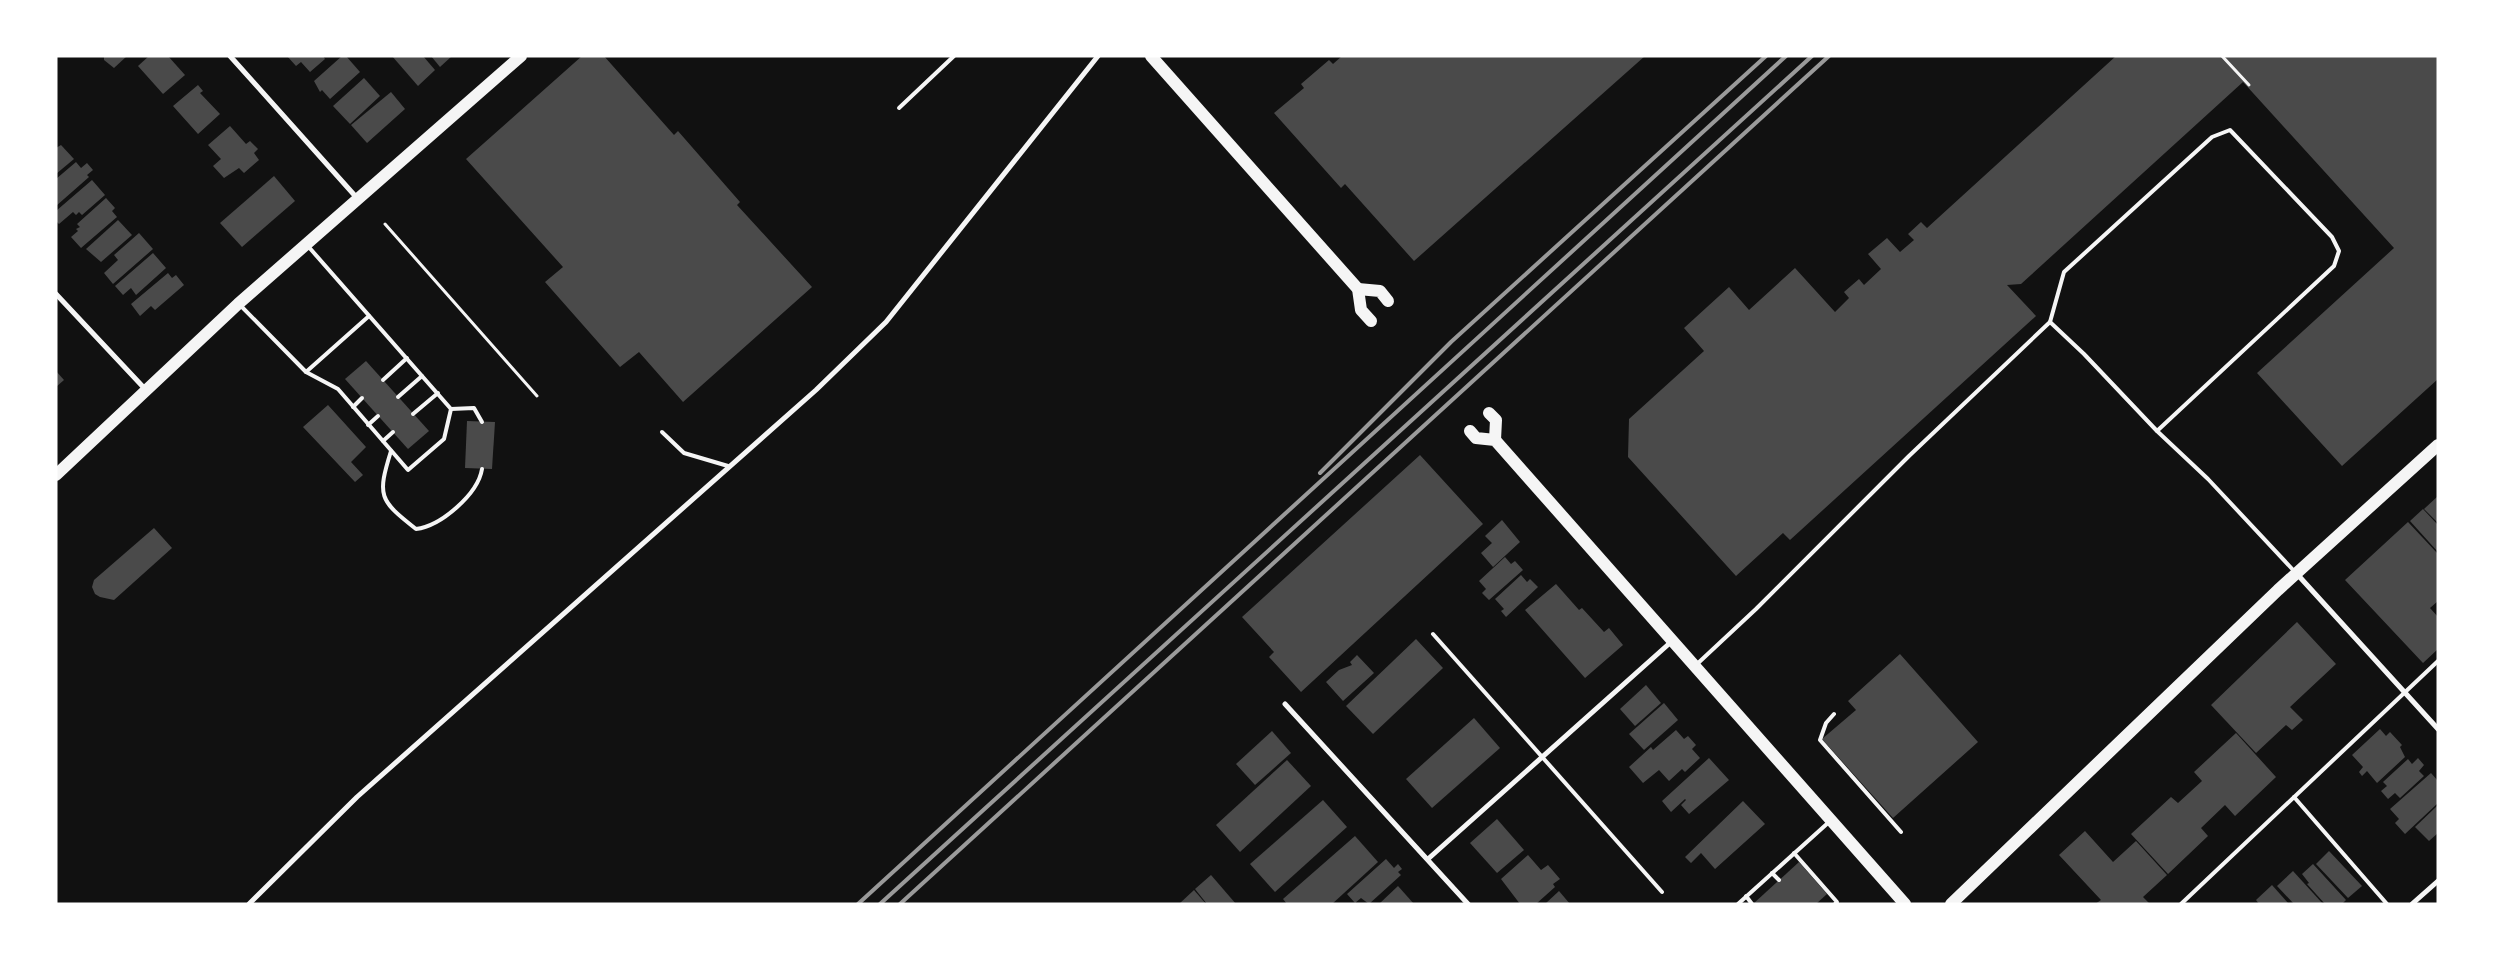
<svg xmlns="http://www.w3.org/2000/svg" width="2494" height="960" font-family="Manrope,sans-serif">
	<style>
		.building { fill: #4a4a4a }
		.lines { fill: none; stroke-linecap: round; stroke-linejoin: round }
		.path { stroke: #f5f5f5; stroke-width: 3 }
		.service { stroke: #f5f5f5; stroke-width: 4 }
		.minor { stroke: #f5f5f5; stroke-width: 5 }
		.primary { stroke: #f5f5f5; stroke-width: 12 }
		.rail { stroke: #9a9a9a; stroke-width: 4 }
	</style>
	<rect width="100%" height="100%" fill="#111"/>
	<g class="building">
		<path d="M104 56H127L114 68 104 60Z"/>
		<path d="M149 56H168L185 75 163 94 138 66Z"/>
		<path d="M287 56H323L325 59 310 72 301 62 296 66Z"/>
		<path d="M342 56H346L360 72 330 99 322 90 320 92 314 81Z"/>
		<path d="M392 56H423L435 70 418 86Z"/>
		<path d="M431 56H452L440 67Z"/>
		<path d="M582 56H604L674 135 678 131 740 202 737 205 812 287 683 402 639 352 620 367 545 282 563 267 466 159Z"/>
		<path d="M1342 56H1645L1414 261 1345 184 1341 188 1274 113 1304 88 1301 84 1329 60 1333 64Z"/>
		<path d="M2116 56H2438V379L2342 466 2257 373 2394 248 2243 82 2021 284 2007 285 2036 316 1790 540 1783 533 1736 576 1628 457 1629 419 1704 351 1684 328 1729 287 1749 310 1795 268 1835 312 1849 298 1844 292 1859 279 1864 285 1881 269 1868 254 1887 238 1900 252 1914 240 1908 234 1921 222 1927 228Z"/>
		<path d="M364 78 380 96 350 124 333 106Z"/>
		<path d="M198 85 203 91 200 93 220 114 198 134 173 106Z"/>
		<path d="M391 92 405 109 367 143 351 125Z"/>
		<path d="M230 126 246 144 250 141 258 149 254 153 259 160 244 173 239 168 224 178 213 166 221 159 208 145Z"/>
		<path d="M61 145 74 159 56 174V148Z"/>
		<path d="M76 162 81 168 87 163 93 170 87 175 89 177 56 206V179Z"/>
		<path d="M274 176 295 201 242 247 220 223Z"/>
		<path d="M92 180 105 195 82 215 79 212 76 215 73 212 59 224 56 221V211Z"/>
		<path d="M106 198 115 208 112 211 117 217 81 248 71 237 78 231 76 229 80 227 77 224Z"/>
		<path d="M118 220 132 235 101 262 86 249Z"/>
		<path d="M139 233 153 249 113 284 104 273 118 260 114 255Z"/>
		<path d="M153 253 166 268 136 295 131 288 123 295 115 286Z"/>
		<path d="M168 273 172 278 176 275 184 285 155 310 151 306 140 316 131 304Z"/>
		<path d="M366 361 429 431 408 449 345 379Z"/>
		<path d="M56 371 64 380 56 387Z"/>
		<path d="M328 405 366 447 351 462 363 475 355 482 303 427Z"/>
		<path d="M467 421 495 422 492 469 465 468Z"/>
		<path d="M1420 455 1483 524 1301 692 1269 657 1274 652 1242 617Z"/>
		<path d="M2438 496V523L2424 509Z"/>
		<path d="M2423 509 2438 525V552L2410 521Z"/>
		<path d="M1502 520 1520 542 1493 567 1481 553 1492 543 1485 536Z"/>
		<path d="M2408 522 2438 554V601L2430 608 2438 617V649L2423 663 2345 580Z"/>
		<path d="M154 528 172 548 114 600 100 597 95 594 92 587 94 580Z"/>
		<path d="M1505 557 1511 564 1515 561 1523 570 1489 600 1482 593 1486 589 1479 581Z"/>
		<path d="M1521 575 1527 582 1530 579 1538 587 1506 617 1501 611 1504 609 1495 599Z"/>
		<path d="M1556 584 1579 610 1582 608 1604 632 1609 628 1623 645 1585 678 1525 610Z"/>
		<path d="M2297 622 2336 664 2290 707 2303 720 2292 730 2286 725 2256 753 2211 705Z"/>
		<path d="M1416 639 1443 668 1373 734 1346 706Z"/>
		<path d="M1900 654 1978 742 1893 818 1822 739 1856 710 1848 701Z"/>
		<path d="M1357 655 1374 673 1343 701 1326 682 1339 670 1352 665 1350 662Z"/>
		<path d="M1646 685 1661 703 1635 726 1620 709Z"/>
		<path d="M1664 703 1678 720 1644 750 1629 734Z"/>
		<path d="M1474 718 1500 748 1432 808 1406 779Z"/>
		<path d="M2380 729 2386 736 2390 732 2402 745 2400 747 2405 757 2377 783 2367 771 2362 776 2359 772 2363 767 2352 755Z"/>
		<path d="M1676 730 1684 739 1688 736 1696 745 1692 749 1700 758 1685 772 1682 769 1669 781 1659 770 1643 783 1629 767 1651 747 1653 750Z"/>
		<path d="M1272 731 1291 753 1255 785 1236 764Z"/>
		<path d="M2236 733 2276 777 2235 816 2225 805 2201 828 2208 836 2168 874 2131 834 2171 797 2178 803 2202 781 2194 772Z"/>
		<path d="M1709 758 1729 780 1689 814 1681 805 1686 800 1685 799 1671 812 1662 801Z"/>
		<path d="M2418 758 2424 765 2419 771 2424 776 2400 798 2395 793 2388 799 2381 791 2387 786 2383 782 2408 759 2412 764Z"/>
		<path d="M1287 760 1311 786 1240 852 1216 825Z"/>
		<path d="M2431 773 2438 781V803L2405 834 2395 823 2399 819 2390 809Z"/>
		<path d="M1323 800 1347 827 1275 892 1250 864Z"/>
		<path d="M1743 801 1765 824 1715 869 1701 853 1691 863 1685 857Z"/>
		<path d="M2438 805V833L2429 841 2415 827Z"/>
		<path d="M1497 819 1524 850 1497 873 1470 843Z"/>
		<path d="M2085 831 2113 862 2136 841 2167 875 2143 897 2150 904H2095L2101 900 2059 855Z"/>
		<path d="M1355 836 1378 862 1332 904H1287L1283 899Z"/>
		<path d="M2329 851 2362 886 2348 898 2316 864Z"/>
		<path d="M1528 855 1541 870 1548 865 1560 879 1553 884 1555 887 1536 904H1520L1501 879Z"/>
		<path d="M1386 859 1394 868 1398 864 1402 869 1398 872 1401 875 1369 904 1361 898 1355 903 1347 894Z"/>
		<path d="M1799 862 1827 894 1816 904H1753Z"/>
		<path d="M2313 864 2346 900 2342 904H2325L2307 884 2309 883 2302 874Z"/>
		<path d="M2293 871 2323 904H2294L2277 886Z"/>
		<path d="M1211 875 1236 904H1207L1195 889Z"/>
		<path d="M2272 885 2289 904H2259L2256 900Z"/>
		<path d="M1398 886 1414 904H1379Z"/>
		<path d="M1194 890 1206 904H1179Z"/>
		<path d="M1559 891 1570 904H1545Z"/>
	</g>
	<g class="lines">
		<g class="path">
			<path d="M2222 56 2249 85"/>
			<path d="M385 224 537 396"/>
		</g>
		<g class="service">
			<path d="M899 108 954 56"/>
			<path d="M240 305 306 372 338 389 408 470 444 439 451 409 307 245"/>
			<path d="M2050 322 2064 272 2212 137 2230 130 2332 237 2339 251 2334 266 2157 431"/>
			<path d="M306 372 369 316"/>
			<path d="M383 380 407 358"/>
			<path d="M398 397 422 376"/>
			<path d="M353 407 362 398"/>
			<path d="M451 409 474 408 482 422"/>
			<path d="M413 414 438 393"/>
			<path d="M368 425 378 416"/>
			<path d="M662 432 684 453 728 466"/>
			<path d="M383 441 393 432"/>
			<path d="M391 451C377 496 379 500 416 529 441 526 478 494 482 469"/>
			<path d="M1433 634 1662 892"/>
			<path d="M1696 665 1756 609 1909 456 2050 322 2084 354 2157 431 2208 479 2295 572"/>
			<path d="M1834 714 1826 723 1820 740 1901 832"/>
			<path d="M2294 797 2387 904"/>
			<path d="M1794 853 1837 902 1835 904"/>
			<path d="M1772 873 1779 880"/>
			<path d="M1746 896 1752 904"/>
			<path d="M1738 904 1829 822"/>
			<path d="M2181 904 2438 661"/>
		</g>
		<g class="minor">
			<path d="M230 56 357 198"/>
			<path d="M56 294 146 390"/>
			<path d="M2297 574 2438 729"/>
			<path d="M1285 704 1468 904"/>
			<path d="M1428 859 1671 642"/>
			<path d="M249 904 357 797 816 390 886 322 1098 56"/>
			<path d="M2412 904 2438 881"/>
		</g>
		<g class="primary">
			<path d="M1151 56 1358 289 1361 310 1371 321"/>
			<path d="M1358 289 1380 291 1388 301"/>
			<path d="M1489 413 1496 420 1495 440"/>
			<path d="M1470 431 1476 438 1495 440 1905 904"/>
			<path d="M56 475 238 304 521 56"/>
			<path d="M1951 904 2278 590 2438 445"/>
		</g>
		<g class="rail">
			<path d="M1320 473 1451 342 1766 56"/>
			<path d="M858 904 1786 56"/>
			<path d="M880 904 1812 56"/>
			<path d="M900 904 1829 56"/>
		</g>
	</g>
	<rect width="2494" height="960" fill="none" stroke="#ffffff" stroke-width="115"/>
</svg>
